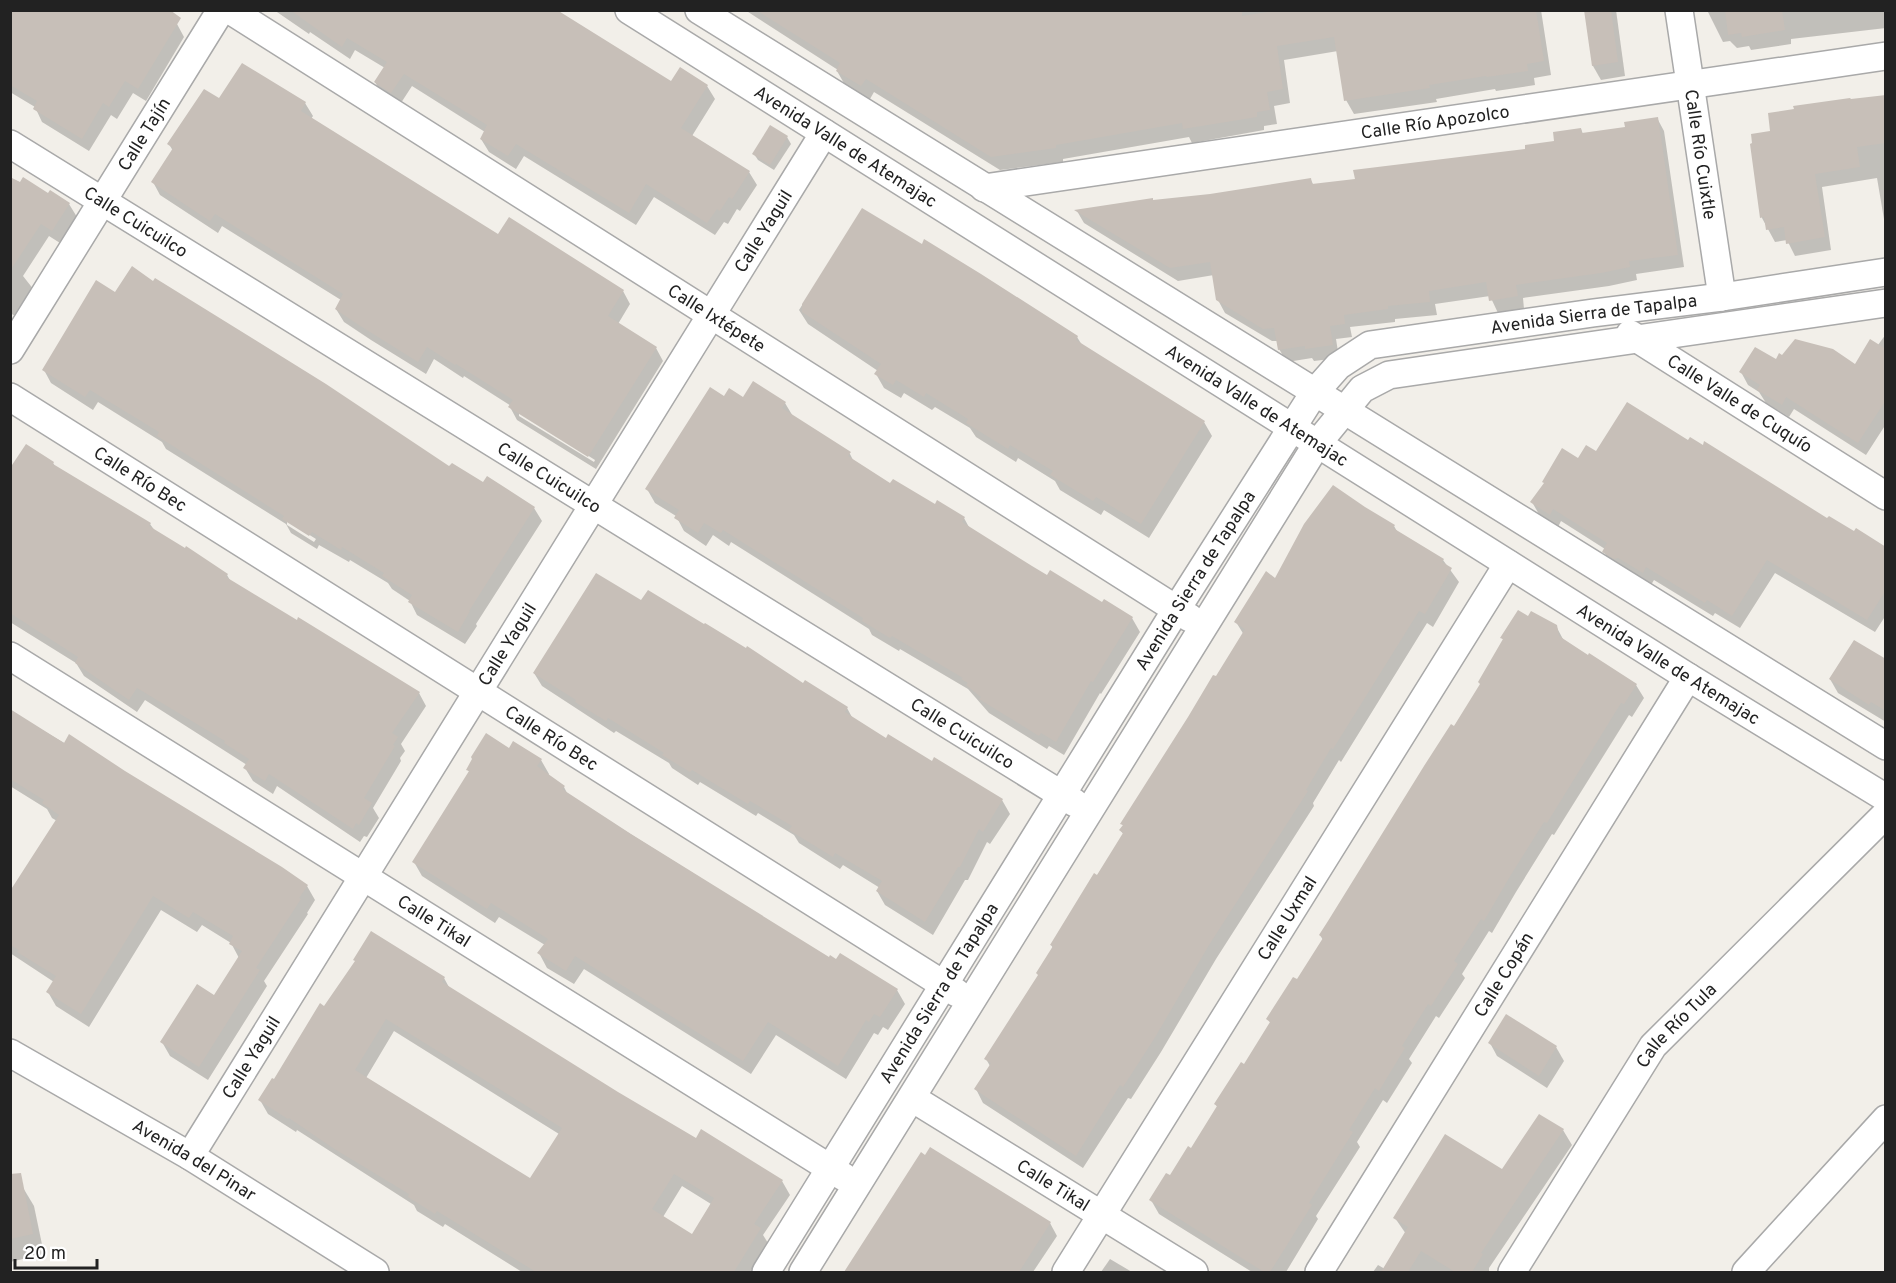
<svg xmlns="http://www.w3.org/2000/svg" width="1896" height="1283" font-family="Overpass,sans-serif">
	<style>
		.shadow { fill: #0003; fill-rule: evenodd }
		.building { fill: #c7bfb8; fill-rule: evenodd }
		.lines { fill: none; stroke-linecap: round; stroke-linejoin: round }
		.minor-casing { stroke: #a9a9a9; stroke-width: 30 }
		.minor { stroke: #fff; stroke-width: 27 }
		.labels { text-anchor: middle; stroke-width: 4.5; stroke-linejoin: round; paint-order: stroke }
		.street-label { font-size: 18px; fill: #222; stroke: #fff }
	</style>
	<rect width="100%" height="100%" fill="#f2efe9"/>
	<g class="shadow">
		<path d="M10 10 177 24 184 37 146 101 133 93 117 119 111 115 89 151 42 122 35 107 10 92Z"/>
		<path d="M274 10H553L672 84 707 86 715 99 692 136 749 172 757 185 740 211 737 209 728 224 724 222 715 235 654 197 636 225 524 156 516 169 489 152 481 139 485 132 412 86 399 106 383 96 375 82 385 68 355 50 350 59 310 32 309 34Z"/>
		<path d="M745 10H1541L1551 75 1534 78 1535 85 1496 91 1495 89 1436 99 1437 102 1354 114 1346 100 1338 51 1284 60 1290 103 1274 106 1277 124 1264 126V130L1192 143 1189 137 1063 159V162L1000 170 874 92 870 99 845 85 837 71 838 70Z"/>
		<path d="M1586 10H1616L1625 76 1601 80 1593 66Z"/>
		<path d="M1707 10H1886V28L1791 39V44L1751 50 1749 46 1737 48 1730 41 1723 42Z"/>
		<path d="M1886 96V231L1877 178 1822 187 1831 250 1795 256 1787 240 1775 242 1762 218 1751 145 1772 132Z"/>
		<path d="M219 100 305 103 313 116 311 119 499 236 623 291 630 304 618 324 656 348 663 361 596 469 517 420 510 407 511 406 464 376 463 378 434 359 426 374 371 340 344 322 336 309 341 300 222 226 218 233 160 195 153 182 173 151 169 144ZM519 412 595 460 594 462 519 416Z"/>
		<path d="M1657 118 1664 131 1684 267 1636 274 1637 280 1609 286 1523 298 1524 309 1498 313 1490 296 1435 304 1437 315 1395 319V322L1350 327 1352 337 1336 339 1339 358 1314 361 1312 358 1287 362 1279 349 1278 341H1272L1225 313 1218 300 1214 275 1178 281 1084 223 1077 211 1210 195 1311 180 1314 186 1356 180 1527 150 1556 143 1581 129 1583 134 1627 128Z"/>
		<path d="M787 137 791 144 774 170 758 160 754 154Z"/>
		<path d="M10 178 69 204 77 217 60 243 49 236 23 276 34 290 17 317 10 313Z"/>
		<path d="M863 210 1077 337 1082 345 1204 422 1212 436 1149 538 1104 510 1101 515 1060 490 1055 481 1018 458 1016 462 976 437 970 428 935 407 932 410 904 393 901 398 884 388 876 374 878 371 808 324 799 310Z"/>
		<path d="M154 283 450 468 534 508 542 521 476 624 477 626 465 644 417 615 410 601 392 589 388 583 350 560 349 562 319 545 317 549 291 533 286 524 166 449 162 442 98 402 93 410 51 383 44 370 115 294ZM287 521 316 539 314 542 287 525Z"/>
		<path d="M1886 334V424L1866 455 1794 409 1789 417 1766 403 1759 392 1748 385 1741 372 1777 362 1855 366 1878 345Z"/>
		<path d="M725 398 785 403 794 418 850 454 854 462 890 485 935 506 938 502 964 518 970 529 1032 568 1132 618 1140 632 1101 694 1100 693 1064 755 1049 746 1047 749 989 713 968 689 900 649 899 651 872 635 869 629 731 542 729 546 713 535 706 546 684 531 676 516 655 503 647 489Z"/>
		<path d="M1689 442 1828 520 1886 548V615L1875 632 1775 573 1740 628 1715 613 1713 616 1654 580 1651 585 1612 565 1604 552 1605 549 1561 521 1558 527 1540 516 1532 502 1579 460 1596 453Z"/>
		<path d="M53 463 56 468 150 524 155 531 227 575 231 582 419 693 426 706 401 744 405 751 400 758 401 761 373 808 379 818 367 837 364 836 360 842 277 786 273 794 253 781 245 768 247 765 145 700 137 712 84 676 76 663 10 622V466L13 467Z"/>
		<path d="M1394 526 1398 533 1443 560 1459 582 1433 627 1427 623 1341 762 1339 760 1313 803 1314 806 1216 959 1161 1052 1131 1099 1128 1098 1083 1168 983 1103 976 1089 990 1066 986 1059 1039 976 1053 948 1051 945 1124 835 1121 831 1124 827 1122 824 1244 635 1236 622 1275 581Z"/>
		<path d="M642 603 847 708 853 719 886 740 932 763 934 759 1002 800 1010 814 990 844 987 842 968 880H965L933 935 885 905 877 891 880 888 843 865 840 869 799 843 794 835 758 813 756 816 700 782 698 785 672 768 669 763 616 731 614 733 542 686 534 673Z"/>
		<path d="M1528 618 1556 626 1564 641 1636 685 1644 698 1632 717 1629 715 1554 835 1552 834 1516 892 1492 933 1489 931 1462 974 1465 978 1439 1018 1436 1016 1409 1059 1412 1063 1387 1103 1383 1100 1357 1142 1360 1147 1316 1216 1318 1219 1286 1272H1252L1159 1214 1151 1200 1191 1150 1218 1108 1216 1105 1244 1066 1271 1024 1268 1019 1298 981 1323 940 1320 935 1481 685 1504 641 1502 638Z"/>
		<path d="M1886 661V722L1838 693 1830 679Z"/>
		<path d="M10 711 307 886 315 900 307 913 308 914 264 981 267 986 208 1080 170 1056 162 1042 214 997 239 958 231 943 202 925 197 932 161 910 89 1027 56 1006 48 992 54 982 10 953V894L57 821 52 818 47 809 10 786Z"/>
		<path d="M509 750 541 760 549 774 548 776 564 787 568 795 830 959 837 961 840 955 897 990 905 1004 888 1030 883 1027 878 1035 874 1033 846 1079 776 1035 751 1074 584 969 574 984 547 968 539 953 545 945 499 917 495 923 422 876 414 862 470 773 468 770Z"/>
		<path d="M444 978 450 989 617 1093 696 1140 782 1181 790 1195 763 1235 768 1243 750 1272H522L445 1224 443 1227 417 1211 414 1205 297 1130 296 1132 268 1114 260 1100 325 1008ZM394 1031 559 1134 531 1180 366 1078ZM682 1186 711 1204 692 1236 663 1217Z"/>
		<path d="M1506 1016 1556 1047 1564 1061 1547 1088 1497 1056 1490 1043Z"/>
		<path d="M1563 1130 1572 1145 1489 1268V1272H1373L1378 1265 1385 1269 1406 1234 1395 1218 1503 1171Z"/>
		<path d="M921 1154 1050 1223 1057 1236 1033 1272H846Z"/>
		<path d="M22 1186 34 1206 44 1254 10 1262V1188Z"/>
		<path d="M1110 1259 1132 1272H1101Z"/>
	</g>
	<g class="building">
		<path d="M10 10H170L181 18 138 89 125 81 109 107 103 103 82 139 33 109 37 101 10 85Z"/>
		<path d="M290 10H557L671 81 680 67 708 85 681 128 750 171 732 199 729 197 720 211 717 209 707 223 646 184 629 213 516 144 508 156 480 139 487 125 404 74 391 93 374 82 387 62 347 38 342 47Z"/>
		<path d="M756 10H1242V16L1280 10H1536L1544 61 1527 64 1528 71 1487 77 1486 76 1429 85 1430 88 1344 101 1334 37 1277 46 1283 89 1267 92 1270 110 1257 112V117L1183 129 1182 123 1056 145V148L991 157 866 79 861 86 836 71 840 63Z"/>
		<path d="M1584 10H1611L1618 62 1592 66Z"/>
		<path d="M1725 10H1782L1785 30 1742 37 1741 33 1728 35Z"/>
		<path d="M242 63 306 102 301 111 498 234 509 217 624 290 608 316 657 347 588 457 508 407 513 400 456 364 455 365 427 347 418 362 362 327 335 309 343 294 215 214 210 221 151 182 173 148 167 144 204 89 219 98Z"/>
		<path d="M1886 95V143L1857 147 1860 167 1815 174 1825 237 1786 244 1784 227 1766 230 1764 217 1760 218 1750 144 1752 143 1751 134 1770 131 1768 113 1794 109 1793 106 1850 98 1851 99Z"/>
		<path d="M1658 117 1678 255 1629 261 1630 267 1601 273 1516 285 1518 296 1489 301 1486 282 1429 291 1430 302 1388 306V309L1344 315 1345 324 1330 326 1333 345 1305 349V346L1278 350 1274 328 1263 329 1216 300 1210 262 1170 268 1074 210 1153 198V200L1210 194 1311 178 1312 184 1355 179 1353 170 1525 149V145L1554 141 1553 132 1581 128 1582 133 1625 127 1624 122Z"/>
		<path d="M770 125 788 136 770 165 752 154Z"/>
		<path d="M10 177 20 182 23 177 48 193 50 190 70 203 52 231 41 224 10 271Z"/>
		<path d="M862 208 922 244 924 239 981 274 1078 336 1076 340 1205 421 1141 524 1096 497 1093 501 1050 475 1053 471 1010 445 1008 449 966 423 968 419 926 393 924 397 896 380 893 385 874 374 881 364 802 312V304Z"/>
		<path d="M132 266 153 281 155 278 326 384 449 466 452 463 483 482 487 476 535 507 469 611H470L458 632 408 602 412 595 382 576 384 573 342 547 341 550 312 532 309 536 282 519 284 516 157 436 159 432 90 390 85 397 42 370 96 280 115 292Z"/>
		<path d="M1795 339 1833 349 1855 364 1870 339 1886 349V400L1858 443 1786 397 1782 405 1757 390 1760 385 1739 372 1755 347 1776 359 1779 353 1782 355Z"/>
		<path d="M753 381 786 402 782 408 851 452 848 456 890 483 893 479 935 504 937 500 965 517 962 522 1032 566 1047 575 1050 570 1102 602 1104 599 1133 617 1093 682 1091 681 1056 742 1041 733 1039 736 979 699 981 697 966 685 968 683 961 679 963 678 892 636 890 638 862 621 863 618 723 530 721 533 704 523 698 533 674 518 679 510 645 489 710 387 724 396 729 388 743 397Z"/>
		<path d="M1627 402 1688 440 1690 437 1703 445 1704 441 1827 518 1829 516 1854 531 1856 528 1886 547V590L1867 620 1767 560 1732 616 1707 600 1705 603 1646 567 1643 573 1618 558 1614 559 1602 552 1607 543 1553 509 1550 515 1530 502 1544 483 1542 482 1562 448 1578 458 1586 445 1596 451Z"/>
		<path d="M26 444 54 462 53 464 151 523 149 526 185 548 186 546 228 574 226 577 297 620 298 617 420 692 392 733 398 737 393 745 395 746 364 798 372 803 359 825 356 823 353 829 269 774 265 781 243 768 249 759 224 743 225 741 137 688 129 700 75 663 78 657 10 613V468Z"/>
		<path d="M1333 485 1365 507 1395 525 1393 528 1444 559 1442 562 1452 568 1425 614 1419 611 1333 749 1331 748 1306 790 1308 791 1209 945 1154 1039 1123 1087 1120 1085 1076 1156 974 1089 991 1063 984 1059 1038 975 1036 973 1053 946 1050 945 1094 873 1097 875 1123 833 1119 830 1123 825 1120 824 1188 717 1213 675 1216 676 1245 629 1234 622 1266 571 1275 578 1304 524Z"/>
		<path d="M596 573 641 600 648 590 704 624 705 623 746 648 747 646 803 683 805 680 848 707 845 712 886 738 888 734 932 761 934 757 1003 799 983 832 979 829 960 867H958L925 922 876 891 882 881 835 853 833 857 820 849 789 830 792 826 750 801 748 804 692 770 690 772 662 755 664 753 608 718 606 721 575 702 576 700 533 673Z"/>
		<path d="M1518 610 1528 616 1531 611 1557 625 1559 636 1588 655 1589 653 1637 684 1624 704 1621 703 1547 823 1544 822 1509 878 1484 921 1481 919 1454 961 1458 964 1431 1006 1428 1004 1402 1046 1405 1048 1379 1091 1375 1088 1349 1130 1353 1132 1309 1203 1312 1205 1270 1272H1264L1149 1200 1166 1173 1170 1175 1188 1146 1191 1148 1217 1106 1214 1104 1241 1062 1244 1064 1270 1022 1266 1019 1293 977 1297 979 1323 938 1319 935 1328 921 1424 766 1451 724 1454 726 1480 684 1478 682 1503 639 1500 638Z"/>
		<path d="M1854 640 1886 659V711L1871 702 1869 705 1829 679Z"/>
		<path d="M10 709 64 743 69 734 125 771 282 867 308 885 299 898 301 899 256 968 260 970 199 1067 160 1042 197 984 214 995 242 951 229 944 233 936 193 912 189 918 153 896 81 1014 46 992 56 976 17 952 19 950 10 945V891L59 815 42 803 44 800 10 779Z"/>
		<path d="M486 733 509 748 513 741 542 759 537 766 565 786 562 789 631 834 829 957 830 955 836 959 840 953 898 989 880 1017 874 1014 869 1022 866 1020 838 1066 768 1022 743 1061 575 956 566 971 537 953 548 939 491 903 487 909 412 862 469 771 466 770 472 759 471 757Z"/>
		<path d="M371 931 445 977 442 982 618 1092 696 1138 701 1129 783 1180 754 1224 761 1228 734 1272H536L437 1211 435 1214 408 1197 409 1194 333 1148 289 1118 288 1119 258 1100 272 1078 274 1079 320 1003 324 1006 355 961 353 960ZM386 1019 562 1128 530 1178 355 1070ZM674 1174 714 1198 692 1234 652 1209Z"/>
		<path d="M1506 1014 1557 1046 1539 1076 1488 1043Z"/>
		<path d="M1539 1114 1564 1129 1481 1253 1483 1254 1472 1272H1455L1421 1251 1408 1272H1381L1408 1227 1393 1218 1445 1134 1502 1169Z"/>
		<path d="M930 1147 1051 1222 1019 1272H844L921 1152 925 1155Z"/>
		<path d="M21 1173 33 1234 10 1239V1174Z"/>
	</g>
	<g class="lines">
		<g class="minor-casing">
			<g id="minor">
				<path id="s1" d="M230 10 1190 618"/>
				<path id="s2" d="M629 10 1688 677 1886 798"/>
				<path d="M699 10 1886 746"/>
				<path id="s3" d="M1679 10 1722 297"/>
				<path id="s4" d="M10 144 1075 803"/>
				<path id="s5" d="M984 188 1886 56"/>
				<path id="s6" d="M1630 334 1886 496"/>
				<path id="s7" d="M10 350 221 10"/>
				<path id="s8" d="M10 397 957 993"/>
				<path id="s9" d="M10 656 844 1177"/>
				<path id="s10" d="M10 1053 190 1156 375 1272"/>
				<path id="s11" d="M912 1098 1194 1272"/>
				<path id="s12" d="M190 1156 824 133"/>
				<path id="s13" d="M766 1272 1176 610 1314 393 1338 366 1370 345 1593 313 1722 297 1886 272"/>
				<path d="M803 1272 1317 444 1362 389 1389 375 1886 303"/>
				<path id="s14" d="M1066 1272 1508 564"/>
				<path id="s15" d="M1319 1272 1688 677"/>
				<path id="s16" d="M1512 1272 1653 1046 1886 814"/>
				<path d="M1746 1272 1886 1119"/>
			</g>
		</g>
		<use href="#minor" class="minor"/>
	</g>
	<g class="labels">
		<g class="street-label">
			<text dy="6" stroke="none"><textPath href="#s5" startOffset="456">Calle Río Apozolco</textPath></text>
			<text dy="6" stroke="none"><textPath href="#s7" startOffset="254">Calle Tajín</textPath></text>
			<text dy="6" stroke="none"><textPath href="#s2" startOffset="256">Avenida Valle de Atemajac</textPath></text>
			<text dy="6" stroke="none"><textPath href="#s3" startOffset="146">Calle Río Cuixtle</textPath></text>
			<text dy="6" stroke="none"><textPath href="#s4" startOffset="148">Calle Cuicuilco</textPath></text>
			<text dy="6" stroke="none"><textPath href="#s12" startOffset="1088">Calle Yaguil</textPath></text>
			<text dy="6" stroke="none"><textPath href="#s13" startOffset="1336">Avenida Sierra de Tapalpa</textPath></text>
			<text dy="6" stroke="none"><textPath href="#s1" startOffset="576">Calle Ixtépete</textPath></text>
			<text dy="6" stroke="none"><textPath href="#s6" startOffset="130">Calle Valle de Cuquío</textPath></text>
			<text dy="6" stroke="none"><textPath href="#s2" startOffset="742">Avenida Valle de Atemajac</textPath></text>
			<text dy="6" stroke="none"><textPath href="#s4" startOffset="634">Calle Cuicuilco</textPath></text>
			<text dy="6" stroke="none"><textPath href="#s8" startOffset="154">Calle Río Bec</textPath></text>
			<text dy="6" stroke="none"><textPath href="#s13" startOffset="814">Avenida Sierra de Tapalpa</textPath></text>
			<text dy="6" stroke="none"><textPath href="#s12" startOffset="602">Calle Yaguil</textPath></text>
			<text dy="6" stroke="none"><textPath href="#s2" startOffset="1228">Avenida Valle de Atemajac</textPath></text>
			<text dy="6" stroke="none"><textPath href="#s4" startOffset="1120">Calle Cuicuilco</textPath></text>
			<text dy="6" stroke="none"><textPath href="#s8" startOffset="640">Calle Río Bec</textPath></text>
			<text dy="6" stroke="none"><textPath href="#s14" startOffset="417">Calle Uxmal</textPath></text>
			<text dy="6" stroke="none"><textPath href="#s9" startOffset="500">Calle Tikal</textPath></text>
			<text dy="6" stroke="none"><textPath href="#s15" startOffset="350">Calle Copán</textPath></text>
			<text dy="6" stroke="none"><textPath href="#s13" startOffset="328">Avenida Sierra de Tapalpa</textPath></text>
			<text dy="6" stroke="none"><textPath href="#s16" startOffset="297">Calle Río Tula</textPath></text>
			<text dy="6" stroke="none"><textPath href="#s12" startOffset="116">Calle Yaguil</textPath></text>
			<text dy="6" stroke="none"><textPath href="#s10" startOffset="213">Avenida del Pinar</textPath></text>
			<text dy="6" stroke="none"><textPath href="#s11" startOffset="166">Calle Tikal</textPath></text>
		</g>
	</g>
	<rect width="1896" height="1283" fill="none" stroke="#222222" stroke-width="24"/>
	<path d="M15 1259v9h82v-9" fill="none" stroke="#222222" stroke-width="3"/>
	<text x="24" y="1259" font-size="18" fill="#222222" stroke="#ffffff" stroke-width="4.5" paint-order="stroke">20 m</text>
</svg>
